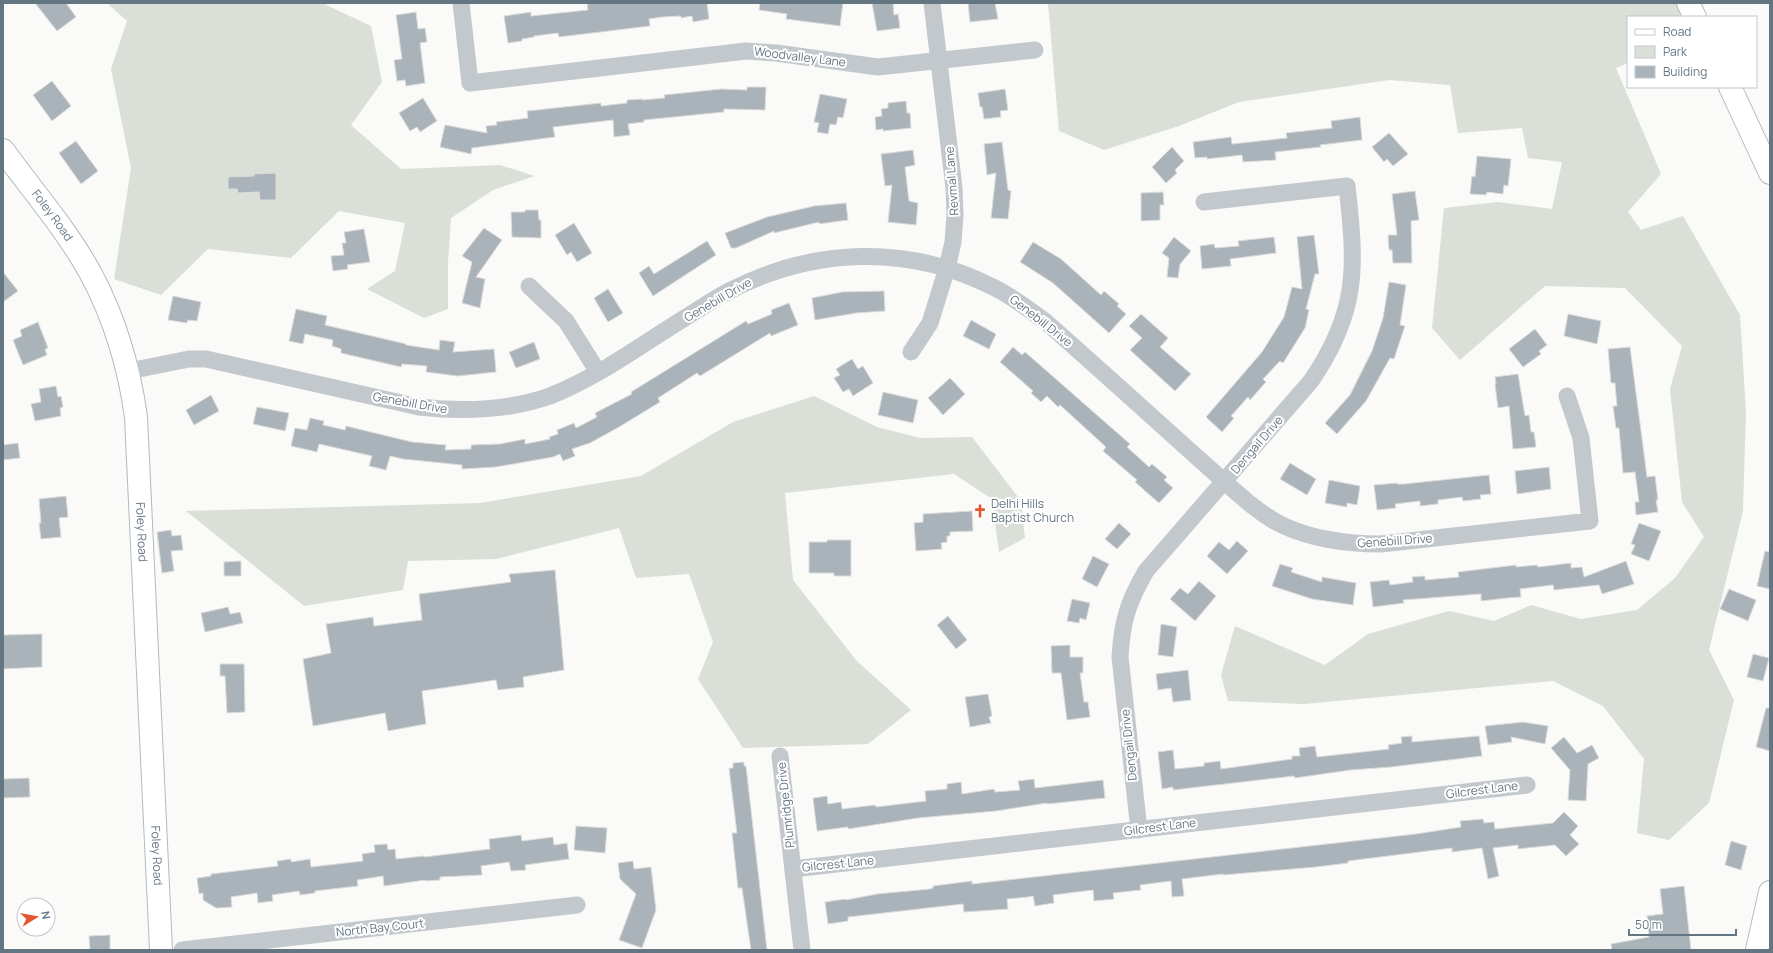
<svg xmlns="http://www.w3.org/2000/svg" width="1773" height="953" font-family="Manrope,sans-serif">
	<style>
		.green { fill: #dadfd7 }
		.building { fill: #aab3b9; stroke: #dcdcda }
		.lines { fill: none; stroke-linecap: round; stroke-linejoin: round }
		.secondary-casing { stroke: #b3babf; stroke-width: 24 }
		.street { stroke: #c3c8cc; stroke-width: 17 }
		.secondary { stroke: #fff; stroke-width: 22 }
		.labels { text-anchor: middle; stroke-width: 4; stroke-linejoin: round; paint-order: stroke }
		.street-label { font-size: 12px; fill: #657683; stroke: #fff }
		.poi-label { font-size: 12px; fill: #657683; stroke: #fff; text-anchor: start }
	</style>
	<rect width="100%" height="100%" fill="#fafaf8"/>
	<g class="green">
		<path d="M107 3H322L371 26 382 82 351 125 401 169 500 165 535 176 493 190 451 218 448 262V309L424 318 367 289 395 271 405 223 339 211 291 258 208 249 161 295 114 279 131 168 111 69 127 21Z"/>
		<path d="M1048 3H1688L1695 17H1628V63L1616 68 1661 174 1628 212 1641 230 1683 216 1740 315 1746 411 1743 511 1709 650 1734 700 1709 803 1669 840 1637 833 1644 759 1603 706 1553 681 1304 704 1228 701 1221 675 1235 626 1325 665 1368 634 1449 611 1494 621 1531 605 1581 619 1637 610 1675 578 1704 537 1682 502 1670 389 1682 346 1625 288 1545 286 1460 360 1432 328 1444 208 1498 202 1552 209 1562 162 1528 158 1522 128 1458 133 1450 85 1389 80 1239 102 1179 126 1104 150 1059 131Z"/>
		<path d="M814 396 877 427 920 438 972 437 1021 501 1025 538 999 552 992 499 954 474 785 493 793 580 856 660 911 710 868 744 743 748 698 679 713 642 689 574 636 578 619 528 496 559 408 561 403 590 304 606 186 511 480 503 641 476 733 422Z"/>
	</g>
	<g class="building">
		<path d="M35 3H66L76 17 57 31Z"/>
		<path d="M597 3H707L709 19 693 22 692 16 681 18V16L662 17 649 19 650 26 559 37 558 33 534 36V37L522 39V41L508 43 504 16 531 12V16L588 10 587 4Z"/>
		<path d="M760 3H843L840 26 786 19 787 14 759 10Z"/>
		<path d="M872 3H893L894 15 898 14 900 28 877 31Z"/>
		<path d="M968 3H995L998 19 970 22Z"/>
		<path d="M416 12 418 29 425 28 427 42 420 43 425 83 406 86 405 80 397 81 394 60 402 59 396 15Z"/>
		<path d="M52 81 71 106 52 121 33 95Z"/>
		<path d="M747 87H766L765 110 724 109V112L644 120V122L628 124 630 135 614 137 613 120 553 127 555 137 472 148 471 154 440 147 445 125 487 133 486 126 497 125 496 122 528 118 527 111 601 103V106L627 103V100L642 99V100L665 98 664 95 721 89 747 90Z"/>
		<path d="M1005 89 1008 110 1000 111 1001 117 984 119 982 107H980L978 93Z"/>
		<path d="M820 94 847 99 843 118 838 117 836 125 830 124 828 134 817 132 819 123 814 122Z"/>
		<path d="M423 98 437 121 420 132 417 127 410 131 399 113Z"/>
		<path d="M906 101 907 113H910L911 128 883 131V129L876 130 875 117 882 116 881 109 888 108V103Z"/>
		<path d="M1360 117 1362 140 1320 145 1321 147 1275 152 1276 160 1243 162 1242 155 1207 159V157L1195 158 1193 142 1231 137 1232 144 1287 138 1286 133 1332 128 1331 121Z"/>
		<path d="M1389 133 1408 154 1393 166 1387 159 1384 162 1372 147Z"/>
		<path d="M76 141 98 171 81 184 59 153Z"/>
		<path d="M1002 142 1008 190 1011 191 1008 219 991 218 996 173 987 175 984 144Z"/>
		<path d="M1172 147 1184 161 1175 170 1177 173 1166 183 1152 167Z"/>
		<path d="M913 150 915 165 905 167 909 201 918 203 916 225 888 222 892 185 885 186 881 154Z"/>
		<path d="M1477 156 1511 159 1508 186 1504 185 1503 194 1487 192 1486 195 1470 194 1472 176 1475 177Z"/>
		<path d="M276 173V200H260L259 192 238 193 237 189H228V177L254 176V174Z"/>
		<path d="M1415 191 1419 220 1411 221 1412 263H1393L1392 250H1389L1388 235H1397L1392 194Z"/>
		<path d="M1163 192 1164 205H1160V220L1141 221V193Z"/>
		<path d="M846 203 848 220 819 224V222L774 233V231L736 248H731L725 233 767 217 814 206Z"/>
		<path d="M525 210H538L539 220H541V238L512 237 511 212H525Z"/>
		<path d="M574 223 592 253 577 262 571 252 567 255 555 235Z"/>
		<path d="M484 228 502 240 476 277 485 279 480 308 462 303 472 262 462 256Z"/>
		<path d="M364 229 370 262 347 265 348 269 333 271 331 256 344 255 342 243H346L344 232Z"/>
		<path d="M1314 235 1319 274H1315L1306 309 1309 310 1305 328 1283 363 1280 361 1263 379 1266 382 1250 400 1248 397 1231 416 1234 418 1222 432 1206 417 1262 352 1284 317 1292 287 1302 289 1297 237Z"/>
		<path d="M1174 237 1191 251 1180 264 1178 278 1167 277 1169 258 1162 253Z"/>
		<path d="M1274 237 1276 253 1230 259 1231 266 1202 269 1200 246 1214 244 1215 248 1239 246 1238 241Z"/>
		<path d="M707 241 716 255 653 296 639 273 649 266 654 274Z"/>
		<path d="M1033 242 1061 259 1101 295 1104 291 1119 304 1117 306 1126 314 1109 333 1053 283 1020 262Z"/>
		<path d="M3 272 18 291 3 302Z"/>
		<path d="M1389 282 1406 285 1400 325 1405 326 1394 359 1390 358 1366 401 1337 434 1325 423 1350 395 1372 351 1383 318Z"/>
		<path d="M608 289 623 313 608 322 594 298Z"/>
		<path d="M884 291 885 311 856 313 815 320 812 298 842 292Z"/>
		<path d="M173 296 201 302 197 321 188 320 187 323 168 320Z"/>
		<path d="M789 303 798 325 771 336 770 333 700 376 697 373 658 398 660 402 619 427 590 443 572 449 575 456 563 461 560 454 553 457 496 467 462 469V465L403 459 390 456 386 470 369 466 372 456 319 444 317 452 291 446 295 428 307 430 310 418 324 421 323 425 345 430 346 426 412 442 446 445 445 450 471 449V445L500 444 525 439V444L550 439 549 437 558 434 557 430 574 423 576 428 597 417 595 413 632 394 631 392 746 321 748 324 772 314 771 310Z"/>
		<path d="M296 309 327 316 325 325 406 344V345L439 350 440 340 455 342 453 352 494 349 496 372 458 376 426 372 427 366 402 364 401 367 341 353V349L332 346 333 340 305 334 303 344 289 341Z"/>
		<path d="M1141 314 1168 338 1160 347 1191 374 1175 391 1130 350 1142 338 1129 326Z"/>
		<path d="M1568 314 1601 321 1597 344 1564 336Z"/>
		<path d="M971 320 996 334 989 349 963 336Z"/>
		<path d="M38 322 48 348 45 349 47 355 23 365 13 340 22 336 20 330Z"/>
		<path d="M1535 329 1547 345 1539 351 1541 354 1523 367 1509 349Z"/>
		<path d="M534 342 540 359 516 368 509 352Z"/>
		<path d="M1013 347 1022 355 1025 352 1130 444 1127 447 1149 467 1152 464 1167 477 1164 480 1173 488 1159 503 1135 482 1137 480 1103 451 1106 447 1060 405 1058 407 1047 396 1041 402 1031 393 1033 391 1000 362Z"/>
		<path d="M1630 347 1647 477 1655 476 1658 500H1656L1658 512 1636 515 1635 502H1639L1635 472 1623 473 1619 428H1616L1613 406H1617L1615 383H1611L1608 349Z"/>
		<path d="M852 359 858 369 863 366 873 383 853 396 849 389 843 392 834 378 840 375 836 369Z"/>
		<path d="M1518 374 1525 416 1529 415 1531 432H1534L1536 447 1513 449 1509 406 1498 408 1495 384H1496L1495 377Z"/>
		<path d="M950 378 965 394 943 415 928 398Z"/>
		<path d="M56 386 58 397 61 396 63 407 60 408 61 416 35 421 31 404 41 402 39 389Z"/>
		<path d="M883 392 918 400 913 423 878 415Z"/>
		<path d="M211 395 219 411 194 425 186 410Z"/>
		<path d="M257 407 289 413 285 431 253 424Z"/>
		<path d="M18 443 20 458 3 460V445Z"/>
		<path d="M1290 463 1316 479 1307 495 1280 479Z"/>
		<path d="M1549 467 1551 489 1517 494 1515 471Z"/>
		<path d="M1489 475 1491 494 1480 495 1481 499 1463 501 1462 497 1438 500V504L1420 506V501L1395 504 1396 508 1377 510 1374 485 1397 483V484H1404Z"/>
		<path d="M1329 480 1360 486 1357 505 1347 503V507L1325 503Z"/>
		<path d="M66 496 68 517 59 518 61 537 41 539 39 523H41L39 499Z"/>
		<path d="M972 511 973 531 950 532V536H947V542L941 543 942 549 916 551 914 523 923 522V514Z"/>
		<path d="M1119 523 1131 534 1117 549 1105 539Z"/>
		<path d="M1639 523 1661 531 1649 561 1631 554 1635 545 1631 544Z"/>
		<path d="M171 530 172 536 181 535 183 550 171 551 174 571 162 573 157 532Z"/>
		<path d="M827 540H851V576H834V573H809V542H827Z"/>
		<path d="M1237 541 1248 551 1227 574 1207 556 1219 542 1229 550Z"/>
		<path d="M1765 551 1770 552V589L1757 586Z"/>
		<path d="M1093 556 1109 564 1097 587 1082 579Z"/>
		<path d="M241 561V576H224V562Z"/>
		<path d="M1626 561 1634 584 1602 594 1599 585 1554 590 1553 585 1520 589 1521 597 1507 598 1481 601V594L1403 600 1404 603 1373 607 1370 582 1389 580 1390 585 1413 582 1412 577 1425 576V580L1459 577 1458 572 1516 565V567L1537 565 1538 567 1571 563V568L1582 567 1584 577Z"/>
		<path d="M1280 564 1293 568 1291 572 1322 582V577L1356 583 1353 605 1312 599 1272 586Z"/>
		<path d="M555 570 564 670 523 677 524 687 498 690 496 680 422 691 426 724 388 731 385 713 313 726 303 659 331 653 326 624 373 617 374 626 422 620 419 594 511 582 509 574Z"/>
		<path d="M1199 581 1216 596 1195 621 1170 599 1180 588 1188 594Z"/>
		<path d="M1729 589 1756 600 1748 621 1720 609Z"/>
		<path d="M1072 599 1090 603 1086 620 1080 618 1079 623 1067 621Z"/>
		<path d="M228 607 230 614 240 612 243 623 205 632 201 613Z"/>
		<path d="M948 616 967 640 956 649 937 625Z"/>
		<path d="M1161 624 1177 627 1173 657 1158 655Z"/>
		<path d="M42 634V667L3 669V635Z"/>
		<path d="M1070 645V657H1083V673H1080L1084 702H1088L1090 717 1067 720 1061 673H1052L1051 646Z"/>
		<path d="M1753 654 1769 658 1763 681 1747 677Z"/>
		<path d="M220 664H244L245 712 227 713 225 676H220Z"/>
		<path d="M1188 670 1191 700 1173 702 1171 688 1158 690 1156 674Z"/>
		<path d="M988 694 992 716 989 717 991 723 970 727 965 697Z"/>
		<path d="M1766 708H1770V751L1756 747Z"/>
		<path d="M1523 722 1548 726 1545 744 1511 737 1512 742 1488 745 1485 726Z"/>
		<path d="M1412 736V742L1479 736 1482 756 1391 767 1351 770 1295 778 1294 776 1173 790V787L1162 789 1158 752 1173 750 1175 769 1204 766V763L1220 761 1221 769 1292 759V756H1300L1299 748 1315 746 1317 757 1389 749 1388 745 1402 743 1401 737Z"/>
		<path d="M1564 737 1577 753 1592 745 1599 758 1588 764 1586 801 1568 800 1570 770 1551 748Z"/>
		<path d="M744 762V766H746L767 950H751L742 888H738L732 833H737L729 768H733V763Z"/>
		<path d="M29 778 30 797 3 798V779Z"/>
		<path d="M1034 779 1035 788 1103 780 1105 798 1047 804V803L996 811 918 818 848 829V827L817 831 813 798 827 796 828 804 841 802 842 809 875 805 876 807 926 801 925 791 947 789V784L961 782 962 794 994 789 995 792 1020 790 1018 781Z"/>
		<path d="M1564 812 1578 826 1570 835 1579 844 1566 856 1555 845 1518 849V845L1493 848 1499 876 1488 879 1482 848 1452 852V848L1348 861V863L1316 867 1223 875V874L1182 879 1184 896 1172 897 1171 881 1140 885 1141 890 1113 893 1114 899 1094 901 1093 890 1053 895 1054 903 1035 906 1033 896 1028 897 1007 899 1008 909 964 912 963 904 848 917V921L828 924 825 902 845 899 846 900 877 894 930 889 933 888V886L972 881V884L1416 834 1461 827 1460 821 1483 819 1484 823 1494 822 1495 829 1553 823Z"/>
		<path d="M576 826 607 828 605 853 574 850Z"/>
		<path d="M521 835 522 841 553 837 554 845 567 843 569 859 525 865 526 870 511 871 509 862 481 866 482 875 440 877V880L425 881V880L384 886 383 876 357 880 358 886 315 891V893L300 895 299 891 272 895 273 901 258 903 257 893 231 897 232 907 218 908H216L203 900V893L199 894 197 878 211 876V874L278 866 277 861 291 859V862L310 859 311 867 363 861 362 854 375 852 374 845 387 844 388 850 395 849 396 859 424 856V857L490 849 489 839Z"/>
		<path d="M1731 841 1747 846 1741 870 1725 865Z"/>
		<path d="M633 861 634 869 651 867 656 910 642 948 619 940 636 894 620 879 618 863Z"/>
		<path d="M1684 886 1691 950H1612L1611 944 1649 937 1647 916 1663 914 1660 889Z"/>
		<path d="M110 935V950H90L89 936Z"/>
	</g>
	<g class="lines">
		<g class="secondary-casing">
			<g id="secondary">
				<path d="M1688 3 1695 17"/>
				<path d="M1730 87 1770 173"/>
				<path id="s1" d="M3 150C32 190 67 230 91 274 115 319 129 366 136 417L161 950"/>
				<path d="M1757 950 1770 892"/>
			</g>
		</g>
		<g class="street">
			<path d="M461 3 470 83 746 51 776 53 878 67 1035 50"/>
			<path d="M529 286 566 321 598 372"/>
			<path d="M911 352 930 323 947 268 953 242 955 215 954 188 932 3"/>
			<path d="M129 371 189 359H206L419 407C463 412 507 411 550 396 596 378 638 347 680 321 696 311 712 300 729 291 815 247 909 244 995 288 1013 297 1030 310 1046 322 1097 367 1148 413 1199 459 1222 479 1257 514 1284 526 1315 540 1348 544 1381 544L1590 521 1581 438 1567 396"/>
			<path d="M780 756 802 950"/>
			<path d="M1139 830 1120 657C1122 621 1128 602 1146 571L1311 381C1359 311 1356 267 1347 186L1204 202"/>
			<path d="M793 869 1527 785"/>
			<path d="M182 950 577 905"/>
		</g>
		<use href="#secondary" class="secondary"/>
	</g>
	<defs>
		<g id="church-bare" transform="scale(1.08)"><path d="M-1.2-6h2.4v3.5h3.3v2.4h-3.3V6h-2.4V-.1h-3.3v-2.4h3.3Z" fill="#e4572e" stroke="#fff" stroke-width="2.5" paint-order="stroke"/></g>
	</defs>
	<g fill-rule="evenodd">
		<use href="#church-bare" x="980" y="511"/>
	</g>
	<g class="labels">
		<g class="street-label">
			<text transform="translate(800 57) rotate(7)" y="4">Woodvalley Lane</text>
			<text transform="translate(952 181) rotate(-94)" y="4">Revmal Lane</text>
			<text dy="4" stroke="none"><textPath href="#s1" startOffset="82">Foley Road</textPath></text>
			<text transform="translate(718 300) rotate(-30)" y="4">Genebill Drive</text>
			<text transform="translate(1041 321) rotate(38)" y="4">Genebill Drive</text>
			<text transform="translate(410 403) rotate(10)" y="4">Genebill Drive</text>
			<text transform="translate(1257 445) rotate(-49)" y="4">Dengail Drive</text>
			<text dy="4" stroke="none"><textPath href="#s1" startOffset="418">Foley Road</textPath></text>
			<text transform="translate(1395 541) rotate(-4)" y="4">Genebill Drive</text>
			<text transform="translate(1129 745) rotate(-96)" y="4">Dengail Drive</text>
			<text transform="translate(1482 790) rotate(-7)" y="4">Gilcrest Lane</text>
			<text transform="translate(786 805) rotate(-96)" y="4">Plumridge Drive</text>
			<text transform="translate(1160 827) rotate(-7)" y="4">Gilcrest Lane</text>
			<text dy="4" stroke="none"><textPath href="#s1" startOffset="742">Foley Road</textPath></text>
			<text transform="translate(838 864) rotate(-6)" y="4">Gilcrest Lane</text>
			<text transform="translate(380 928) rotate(-6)" y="4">North Bay Court</text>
		</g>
		<g class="poi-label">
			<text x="991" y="508">Delhi Hills<tspan x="991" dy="14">Baptist Church</tspan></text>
		</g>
	</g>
	<rect width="1773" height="953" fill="none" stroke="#657683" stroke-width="8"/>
	<rect x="1627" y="16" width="130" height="72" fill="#ffffff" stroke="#c1c8cd"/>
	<rect x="1635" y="29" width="20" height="6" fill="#ffffff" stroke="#c1c8cd"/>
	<text x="1663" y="36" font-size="12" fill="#657683">Road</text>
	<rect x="1635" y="46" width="20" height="12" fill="#dadfd7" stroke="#c1c8cd"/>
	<text x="1663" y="56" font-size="12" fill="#657683">Park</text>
	<rect x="1635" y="66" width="20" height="12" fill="#aab3b9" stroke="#c1c8cd"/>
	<text x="1663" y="76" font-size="12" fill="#657683">Building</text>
	<g transform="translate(36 917) rotate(79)"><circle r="19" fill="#ffffff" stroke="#c1c8cd"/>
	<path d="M0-3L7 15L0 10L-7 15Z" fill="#e4572e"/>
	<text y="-6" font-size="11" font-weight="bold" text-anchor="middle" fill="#657683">N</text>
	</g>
	<path d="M1629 929v6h107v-6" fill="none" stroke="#657683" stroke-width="2"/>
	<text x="1635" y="929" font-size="12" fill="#657683" stroke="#ffffff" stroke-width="3" paint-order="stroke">50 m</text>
</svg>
